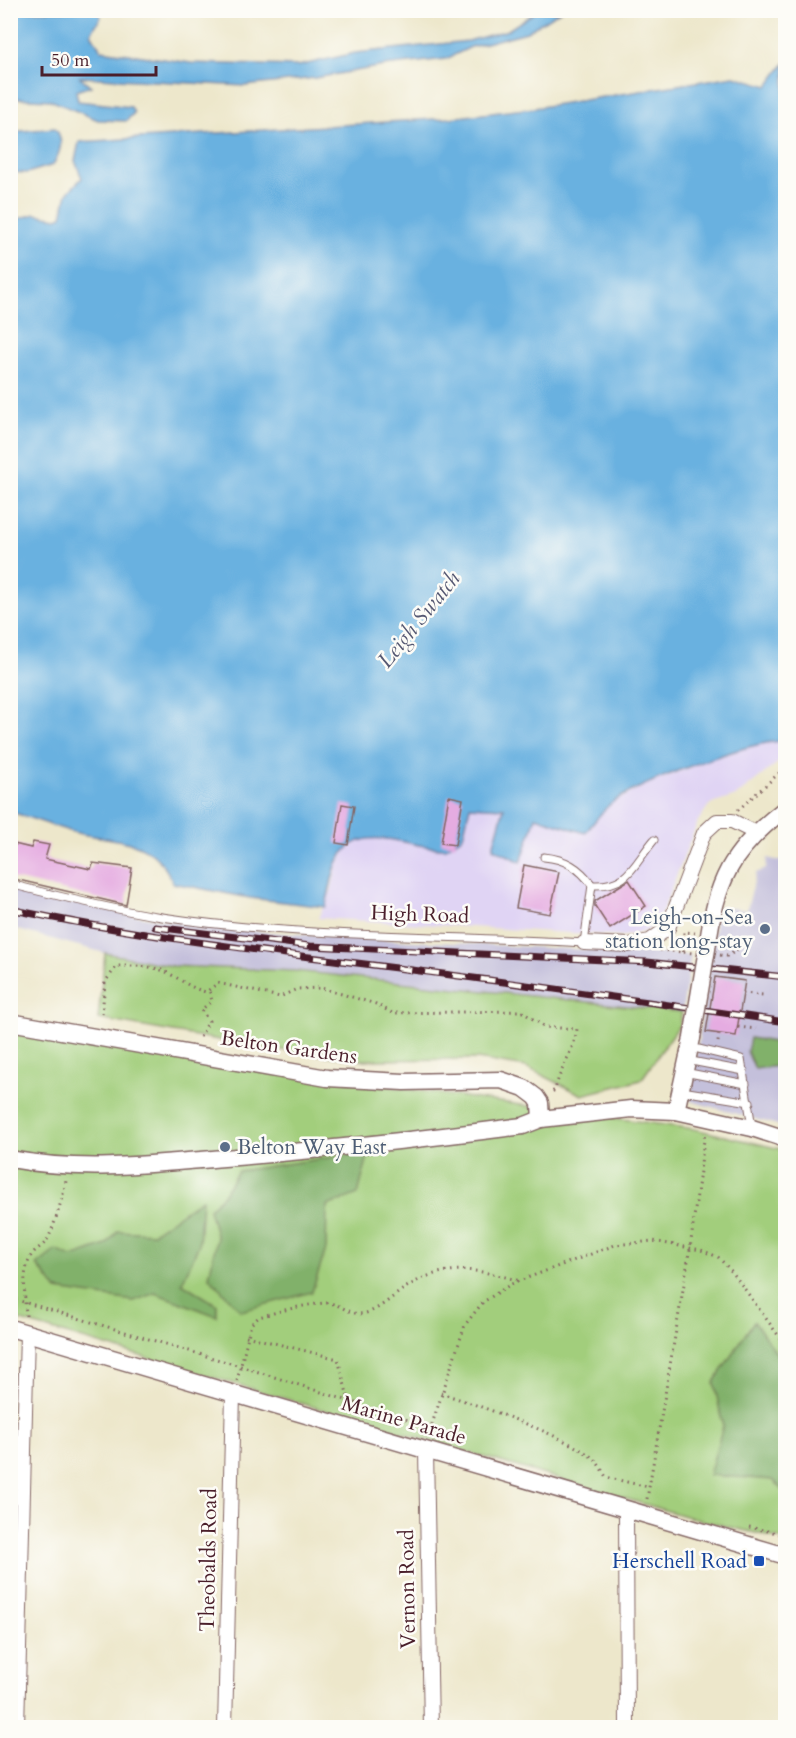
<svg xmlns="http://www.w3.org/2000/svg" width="796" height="1738" font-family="Cardo,serif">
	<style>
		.built { fill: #e0d4f4 }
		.industrial { fill: #c4c0db }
		.green { fill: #a2ce7b; stroke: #767653; stroke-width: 1.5 }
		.forest { fill: #81b16b; stroke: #66684b; stroke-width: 1.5 }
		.water { fill: #69b1e0; stroke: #5a6886; stroke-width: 1.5 }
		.building { fill: #e5ace1 }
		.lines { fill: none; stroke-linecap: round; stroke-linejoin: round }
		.service-casing { stroke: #836563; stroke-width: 9 }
		.minor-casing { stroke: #836563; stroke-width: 16 }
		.tertiary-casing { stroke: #836563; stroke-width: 19 }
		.path { stroke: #836563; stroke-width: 3; stroke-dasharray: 1.5 4.5; stroke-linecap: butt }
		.service { stroke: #fff; stroke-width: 7 }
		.minor { stroke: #fff; stroke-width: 14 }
		.tertiary { stroke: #fff; stroke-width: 16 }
		.rail-casing { stroke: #4a1f2b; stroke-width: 7 }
		.rail { stroke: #fdfcf7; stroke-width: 4.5; stroke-dasharray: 14; stroke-linecap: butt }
		.tertiary-bridge-casing { stroke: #836563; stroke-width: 19; stroke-linecap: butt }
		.tertiary-bridge { stroke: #fff; stroke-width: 16 }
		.service-dot { fill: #5c6f8a; stroke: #fdfcf7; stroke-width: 2 }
		.transit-dot { fill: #1a4fb4; stroke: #fdfcf7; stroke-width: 2 }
		.labels { text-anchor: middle; stroke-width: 5; stroke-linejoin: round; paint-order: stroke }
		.street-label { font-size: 21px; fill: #4a1f2b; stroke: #fdfcf7 }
		.service-label { font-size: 21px; fill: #4e5e75; stroke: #fdfcf7; text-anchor: end }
		.transit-label { font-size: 21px; fill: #164399; stroke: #fdfcf7; text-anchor: end }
		.water-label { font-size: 22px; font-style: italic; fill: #565973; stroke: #fdfcf7 }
	</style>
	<rect width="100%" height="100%" fill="#fdfcf7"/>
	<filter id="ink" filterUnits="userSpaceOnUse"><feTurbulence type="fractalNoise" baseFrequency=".0167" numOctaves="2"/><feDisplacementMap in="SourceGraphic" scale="12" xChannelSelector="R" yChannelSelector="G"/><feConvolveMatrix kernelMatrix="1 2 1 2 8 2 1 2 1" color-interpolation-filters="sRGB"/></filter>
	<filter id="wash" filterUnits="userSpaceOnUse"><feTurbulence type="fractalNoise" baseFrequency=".008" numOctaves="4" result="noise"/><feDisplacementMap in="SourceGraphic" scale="24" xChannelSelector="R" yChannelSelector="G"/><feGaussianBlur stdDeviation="1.35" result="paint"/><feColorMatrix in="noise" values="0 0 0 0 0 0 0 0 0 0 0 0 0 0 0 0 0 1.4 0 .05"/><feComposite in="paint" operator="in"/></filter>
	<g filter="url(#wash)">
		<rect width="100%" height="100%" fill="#ede7cb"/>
		<path class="built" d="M772 740 785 741V757L736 796 709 805 698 821 660 917 647 931 624 936 318 918 331 891 337 864 346 850 358 841 382 837 440 848 463 836 470 806 504 808 536 817 600 815 613 802 648 784 708 760Z"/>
		<g class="industrial">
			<path d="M767 858 785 862V1044L751 1038 756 1069 785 1065V1127L690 1101 718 906 747 910 756 873 766 869Z"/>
			<path d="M10 888 138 916 228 929 335 937 691 955 682 1012 295 971 172 966 105 953 11 928Z"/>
		</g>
		<g class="green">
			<path d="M105 953 172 966 295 971 682 1012 679 1026 641 1080 582 1095 526 1067 477 1059 362 1060 265 1048 98 1019Z"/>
			<path d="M10 1031 48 1039 694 1129 785 1150V1540L695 1519 11 1318Z"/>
		</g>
		<g class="forest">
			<path d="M750 1038 785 1044V1065L755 1069 747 1052Z"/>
			<path d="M369 1152 358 1194 327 1206 326 1249 312 1292 241 1311 209 1277 217 1238 209 1209 223 1195 238 1171Z"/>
			<path d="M202 1199 199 1244 182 1283 217 1305V1316L155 1293 134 1301 57 1290 37 1265 56 1250 72 1257 106 1245 118 1231 153 1233Z"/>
			<path d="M754 1321 785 1366V1492L773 1480 709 1475 723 1426 714 1382Z"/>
		</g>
		<g class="water">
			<path d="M12 11H98L101 17 91 33 101 50 191 63 298 66 355 53 468 41 508 30 537 11H560L527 32 471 47 446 59 384 66 315 78 245 86 80 77 91 86 76 91 78 101 131 107 134 113 126 121 98 120 50 100 11 98Z"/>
			<path d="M785 63V741C752 740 641 782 613 802 602 810 594 823 585 833L536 817 521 862 493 848 504 808 470 806 463 836 446 848C410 850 359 817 337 863 331 877 330 893 325 907L250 898 173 883C153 835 116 843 73 832 52 826 31 818 11 812V221L35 214 57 218 62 216 67 193 82 178 75 161 79 142 449 118 534 108 734 76 768 86Z"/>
			<path d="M55 128C65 140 60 153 53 165L27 173 11 172V132Z"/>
		</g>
		<g id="blocks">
			<g class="building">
				<path d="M449 796 463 799 455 845 441 843Z"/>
				<path d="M342 804 354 806 348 845 336 843Z"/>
				<path d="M33 842 49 845 45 859 91 869 93 863 132 868 126 905 10 878V843L31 848Z"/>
				<path d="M524 865 559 872 550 914 516 908Z"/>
				<path d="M629 880 646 906 610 929 595 906V901Z"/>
				<path d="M715 977 745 981 736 1036 706 1032Z"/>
			</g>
		</g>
	</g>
	<g filter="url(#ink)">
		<use href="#blocks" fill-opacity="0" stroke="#836563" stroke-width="1.5"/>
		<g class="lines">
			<g class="service-casing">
				<g id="service">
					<path d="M544 857C565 859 579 867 592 885"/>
					<path d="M10 884C61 897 110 909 162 917 301 938 444 935 584 943L592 885C629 887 633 865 654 840"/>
					<path d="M690 1047 741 1059 752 1127"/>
					<path d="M686 1060 744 1071"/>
					<path d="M684 1072 746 1084"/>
					<path d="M682 1091 750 1102"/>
				</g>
			</g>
			<g class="minor-casing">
				<g id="minor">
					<path d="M584 943 629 945 650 941 668 928 704 833 717 821H732L756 833"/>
					<path d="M426 1450 431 1728"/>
					<path d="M626 1510 627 1728"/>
					<path d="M17 1728 27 1333"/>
					<path d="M225 1728 233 1394"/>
				</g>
			</g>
			<g class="tertiary-casing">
				<g id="tertiary">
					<path d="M707 949C716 881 730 851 786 808"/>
					<path d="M10 1022 327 1078 404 1082 501 1080 524 1088 536 1097 540 1103 541 1119"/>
					<path d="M676 1111 692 1038"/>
					<path d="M10 1159C86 1173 148 1164 224 1158 324 1150 423 1139 523 1126L541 1119 631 1109 676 1111 752 1128 786 1139"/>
					<path d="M10 1328 786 1556"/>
				</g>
			</g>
			<g class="path">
				<path d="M738 810 786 767"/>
				<path d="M660 950 693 953"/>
				<path d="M683 952 684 932 695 933"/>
				<path d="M720 955 727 956 742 948"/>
				<path d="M743 993 763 995"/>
				<path d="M102 1014 105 982 117 966C133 966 154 965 168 973 182 980 190 988 206 992L218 983 280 997 297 989 321 988 376 1004 392 1013 521 1011 545 1027 577 1029C574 1051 560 1068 555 1090L550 1093"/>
				<path d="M738 1027 756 1029"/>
				<path d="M200 1037 209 1021 201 1010 212 1001 209 989"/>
				<path d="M718 1042 719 1034"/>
				<path d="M10 1298 240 1366 430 1427"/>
				<path d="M26 1316C25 1297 22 1277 29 1260 33 1249 42 1248 47 1240 53 1231 64 1193 66 1181"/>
				<path d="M246 1336 338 1359 349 1401"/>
				<path d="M237 1381 251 1324 259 1317C280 1311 306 1304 327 1303 341 1303 350 1317 366 1313 380 1309 393 1296 405 1288 445 1262 477 1269 520 1281"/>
				<path d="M441 1393C474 1404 574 1438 596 1461 600 1466 603 1472 606 1477L648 1487"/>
				<path d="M428 1436 465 1325 483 1302 511 1284 615 1245 653 1241 701 1250 718 1257 733 1273 786 1346"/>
				<path d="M647 1499 690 1249 705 1132"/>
				<path d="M749 1527 786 1535"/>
			</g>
			<use href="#service" class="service"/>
			<use href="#minor" class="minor"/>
			<use href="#tertiary" class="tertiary"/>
			<g class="rail-casing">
				<g id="rail">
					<path d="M10 909C158 941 308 956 458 976 567 990 676 1006 786 1022"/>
					<path d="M155 927 310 946 647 962 786 977"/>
				</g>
			</g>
			<use href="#rail" class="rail"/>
			<g class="tertiary-bridge-casing">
				<path id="tertiary-bridge" d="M692 1038 707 949"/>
			</g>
			<use href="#tertiary-bridge" class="tertiary-bridge"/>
		</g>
	</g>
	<g class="service-dot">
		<circle cx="765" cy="929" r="6"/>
		<circle cx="225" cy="1147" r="6"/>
	</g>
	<rect class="transit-dot" x="753" y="1555" width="12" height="12" rx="3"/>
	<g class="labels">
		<g class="street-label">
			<text transform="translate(420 914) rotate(2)" y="7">High Road</text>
			<text transform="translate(289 1047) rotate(8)" y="7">Belton Gardens</text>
			<text transform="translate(404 1420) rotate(16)" y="7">Marine Parade</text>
			<text transform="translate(208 1560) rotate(-89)" y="7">Theobalds Road</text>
			<text transform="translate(407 1589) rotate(-91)" y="7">Vernon Road</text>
		</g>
		<g class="service-label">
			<text x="753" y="924">Leigh-on-Sea<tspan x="753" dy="24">station long-stay</tspan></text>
			<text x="237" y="1154" text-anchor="start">Belton Way East</text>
		</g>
		<g class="transit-label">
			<text x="747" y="1568">Herschell Road</text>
		</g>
		<g class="water-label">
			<text transform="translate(418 619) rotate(-51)" y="8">Leigh Swatch</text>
		</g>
	</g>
	<rect width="796" height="1738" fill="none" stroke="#fdfcf7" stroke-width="36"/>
	<path d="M42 66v9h114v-9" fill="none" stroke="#4a1f2b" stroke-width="3"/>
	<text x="51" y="66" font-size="18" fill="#4a1f2b" stroke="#fdfcf7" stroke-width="4.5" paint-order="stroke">50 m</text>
</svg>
